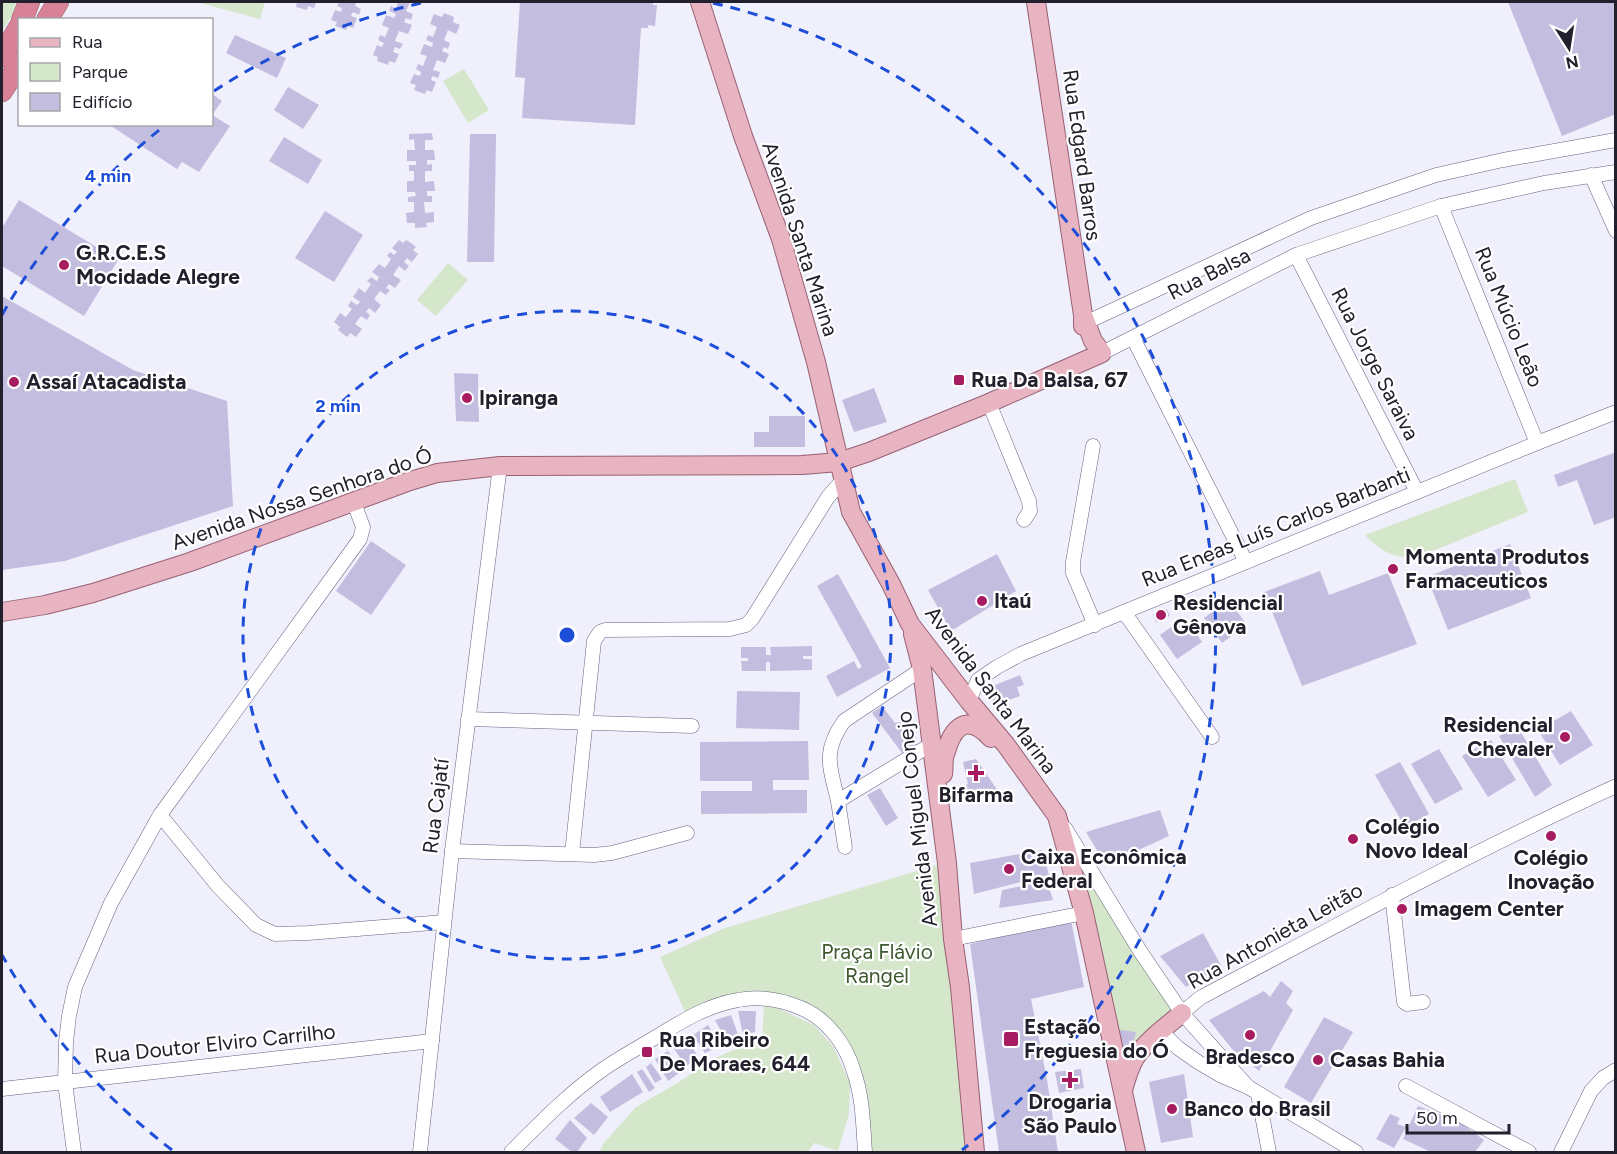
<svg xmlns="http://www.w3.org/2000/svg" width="1617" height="1154" font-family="Figtree,sans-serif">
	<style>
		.green { fill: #d5e7cb }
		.building { fill: #c3bedf }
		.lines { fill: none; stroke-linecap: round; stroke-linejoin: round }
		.minor-casing { stroke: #66627f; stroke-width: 15 }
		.major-casing { stroke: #986072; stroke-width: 20 }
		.highway-casing { stroke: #986072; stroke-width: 22 }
		.minor { stroke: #fff; stroke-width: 14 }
		.major { stroke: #e8b4c1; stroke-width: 18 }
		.highway { stroke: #d88297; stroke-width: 21 }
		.ring { fill: none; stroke: #1d4ed8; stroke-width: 3; stroke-dasharray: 10 8 }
		.poi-dot { fill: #a71c60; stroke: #fff; stroke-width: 2 }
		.labels { text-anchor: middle; stroke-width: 4.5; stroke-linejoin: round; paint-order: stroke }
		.street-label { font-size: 21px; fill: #22202c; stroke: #fff }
		.poi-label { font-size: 21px; font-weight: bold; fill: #22202c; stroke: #fff; text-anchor: start }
		.park-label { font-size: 21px; fill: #3d592d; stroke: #fff }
		.centre { fill: #1d4ed8; stroke: #fff; stroke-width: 3 }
		.ring-label { font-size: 18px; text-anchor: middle; font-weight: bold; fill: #1d4ed8; stroke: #fff; stroke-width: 4.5; stroke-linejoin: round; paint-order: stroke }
	</style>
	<rect width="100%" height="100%" fill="#f0effc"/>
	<g class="green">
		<path d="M2 2H16L13 14 2 31Z"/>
		<path d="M197 2H265L260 19Z"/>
		<path d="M464 69 489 110 468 123 443 81Z"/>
		<path d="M448 263 468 280 436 316 417 300Z"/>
		<path d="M1515 479 1528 512 1418 557C1396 559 1380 552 1365 535Z"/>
		<path d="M944 863 975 1152H859L854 1070 811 1012 767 1003 814 1025 833 1046 850 1083 849 1114 838 1151 814 1143 808 1152H599L604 1143 636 1107 679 1082 715 1058 743 1046 762 1042 764 1002 739 1000 688 1018 660 957 725 928Z"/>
		<path d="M1082 887H1101L1182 1013 1161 1031 1123 1090Z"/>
	</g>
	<g class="building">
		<path d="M297 2H316L314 8 308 6 307 10 296 7Z"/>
		<path d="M339 2 344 3 356 2 355 6 361 9 359 15 353 12 351 16 357 18 353 28 348 26 346 30 335 26 337 22 331 20 335 10 341 12 342 8 337 6Z"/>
		<path d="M398 2H410L406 11 413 14 411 20 406 18 404 22 412 25 408 34 399 31 395 41 403 44 400 49 395 47 393 52 399 54 395 63 389 61 388 65 377 61 378 57 373 55 377 45 382 47 384 43 378 40 380 35 385 37 389 28 382 25 386 15 394 18 396 14 389 11 391 6 396 8Z"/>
		<path d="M520 2H653V5H657L655 26 648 25V28H641L635 125 522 118 525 78 515 77Z"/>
		<path d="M1508 2H1616V114L1562 136Z"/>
		<path d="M444 13 454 17 453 22 460 25 456 34 448 30 444 40 450 43 448 49 444 47 442 51 449 54 445 63 437 60 433 70 440 72 438 78 432 76 431 80 436 82 432 92 427 90 425 94 414 90 416 85 410 83 414 74 420 76 421 72 416 69 418 64 423 66 427 56 420 54 424 44 432 47 433 43 426 40 428 35 433 37 437 27 430 24 434 14 442 17Z"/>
		<path d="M235 35 286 58 277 78 226 53Z"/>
		<path d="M288 87 319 105 303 129 274 110Z"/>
		<path d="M212 94 222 101 212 115 230 126 199 172 182 162 177 169 108 124H212Z"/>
		<path d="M432 133 433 140H425V150H434L435 160H427V165L432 164V171H425V182L434 181 435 191H427V196H432V202H424L425 213 434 212V222L426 223 427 227 415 228V223H407L406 213 414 212V202H408V197L416 196 415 192H407V181H414V171H409V165H416V161H407V150H415L414 139 409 140V134Z"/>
		<path d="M470 134H496L494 262H467Z"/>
		<path d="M284 137 322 160 308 184 269 161Z"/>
		<path d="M19 200 118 260 84 316 2 266V228Z"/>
		<path d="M325 211 363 235 334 282 295 258Z"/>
		<path d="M399 240 403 243 406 240 411 243 416 247 413 250 418 254 412 262 407 258 404 262 409 266 405 271 399 266 393 275 401 280 395 288 389 284 386 288 390 290 386 295 380 291 374 299 381 305 375 313 369 308 366 312 370 315 367 320 361 316 355 324 362 329 356 337 350 333 347 337 338 330 340 327 334 322 340 313 346 317 352 309 348 306 351 301 357 305 360 302 353 297 359 288 365 293 371 284 367 281 371 277 377 281 379 277 372 272 379 264 385 268 391 259 387 256 390 252 394 255 397 252 392 248Z"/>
		<path d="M2 296 133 370 227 401 233 506 65 561 2 570Z"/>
		<path d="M454 373 478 374 479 422 456 421Z"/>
		<path d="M874 388 887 422 854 432 842 400Z"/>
		<path d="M769 416H805V447H754V432H769Z"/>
		<path d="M1616 452V517L1594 525 1577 480 1558 487 1554 475Z"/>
		<path d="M371 541 406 565 371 615 336 591Z"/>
		<path d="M1510 544 1531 598 1448 630 1427 577Z"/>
		<path d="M997 554 1016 591 951 631 928 590Z"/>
		<path d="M1320 571 1329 595 1388 573 1417 644 1302 686 1264 592Z"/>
		<path d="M838 574 890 668 837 697 826 676 854 661 858 669 862 667 817 586Z"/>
		<path d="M1229 600 1247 625 1222 643 1204 618Z"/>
		<path d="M1167 609 1170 616 1156 622 1153 614Z"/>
		<path d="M1185 617 1202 642 1177 659 1160 635Z"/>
		<path d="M812 646V656H803V659H812V670L770 671V662H766V671H742L741 661H748V658H741V647H766V655H771L770 647Z"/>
		<path d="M1020 675 1024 685 1017 687 1020 696 994 705 988 688Z"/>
		<path d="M737 691 800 692 799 730 736 728Z"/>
		<path d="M882 706 895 723 913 719 918 749 905 757 872 713Z"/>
		<path d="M1571 711 1593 745 1560 765 1538 730Z"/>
		<path d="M1518 727 1552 785 1535 797 1499 736Z"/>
		<path d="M1491 740 1516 780 1488 797 1462 756Z"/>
		<path d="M808 741 809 780H773V790H807V813L701 814V791H752V781H700V742Z"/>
		<path d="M1439 749 1463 789 1435 804 1411 764Z"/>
		<path d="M976 759 998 791 962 802 960 788 968 784 963 762Z"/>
		<path d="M1400 762 1429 814 1405 827 1375 775Z"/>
		<path d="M880 788 898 818 886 826 867 795Z"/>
		<path d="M1160 810 1169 836 1106 865 1086 832Z"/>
		<path d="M1042 850 1049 875 974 894 970 863Z"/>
		<path d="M1047 881 1053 900 999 908 1002 890Z"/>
		<path d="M1071 920 1084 987 1031 999 1047 1080 1058 1152H999L970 944Z"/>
		<path d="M1203 933 1222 967 1186 987 1160 956Z"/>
		<path d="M1281 981 1293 991 1286 1003 1293 1010 1259 1071 1232 1049 1209 1020 1264 991 1270 997Z"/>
		<path d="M738 1011H756L755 1032 743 1035Z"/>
		<path d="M731 1015 739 1037 726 1040 715 1020Z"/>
		<path d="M1324 1017 1353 1032 1311 1103 1284 1087Z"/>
		<path d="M708 1025 720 1046 705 1053 693 1035Z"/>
		<path d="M1113 1029 1136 1032 1133 1044 1118 1052Z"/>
		<path d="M686 1037 699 1058 686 1066 672 1046Z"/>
		<path d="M668 1051 682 1071 668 1081 655 1059Z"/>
		<path d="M651 1063 662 1079 655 1083 646 1067Z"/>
		<path d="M642 1069 655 1088 649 1092 637 1072Z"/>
		<path d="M1081 1069 1084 1088 1059 1093 1055 1072Z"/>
		<path d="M632 1074 643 1092 610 1112 600 1097Z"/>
		<path d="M1184 1074 1193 1137 1161 1143 1149 1082Z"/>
		<path d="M591 1103 608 1117 594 1135 574 1118Z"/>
		<path d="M1418 1106 1458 1121 1484 1140 1475 1152H1431L1403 1139Z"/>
		<path d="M1390 1114 1400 1118 1397 1124 1406 1127 1394 1148 1376 1139Z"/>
		<path d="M570 1120 587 1138 577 1152H572L555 1139Z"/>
	</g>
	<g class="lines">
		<g class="minor-casing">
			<g id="minor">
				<path d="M1591 175 1616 231"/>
				<path d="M1441 206 1537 443"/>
				<path d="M1296 255 1417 492"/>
				<path d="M1085 323 1311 218 1436 175 1503 160 1616 140"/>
				<path d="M1133 338 1246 562"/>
				<path d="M1102 353 1296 255 1441 206 1544 183 1616 172"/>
				<path d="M989 403 1029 501 1030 511 1024 520"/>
				<path d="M1093 446 1073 562V573L1076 580 1095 625"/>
				<path d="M1124 612 1212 737"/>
				<path d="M922 669 844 721C822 752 830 767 838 801L932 744"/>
				<path d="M969 701 978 680 997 667 1021 654 1537 443 1616 412"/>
				<path d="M468 719 692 726"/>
				<path d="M838 801 845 847"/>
				<path d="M160 815 218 886 256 925 275 934 308 933 444 922"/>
				<path d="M1065 828 1140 951 1182 1013 1248 1087"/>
				<path d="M452 851 594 855 612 853 687 833"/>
				<path d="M572 854 594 641 600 632 605 630 730 629 746 625 752 619 828 497 843 480"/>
				<path d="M1392 895 1404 1002 1407 1004 1423 1002"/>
				<path d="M953 939 1084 913"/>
				<path d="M1182 1013 1200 998C1337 925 1474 851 1616 786"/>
				<path d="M1161 1031 1178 1048 1198 1062 1220 1075 1248 1087 1356 1152"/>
				<path d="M1406 1086 1529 1152"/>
				<path d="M2 1089 432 1041"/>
				<path d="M1258 1094 1269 1152"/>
				<path d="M74 1152 65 1082 66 1042 69 1016 75 987 111 903 160 815 360 539 363 527 354 503"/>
				<path d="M420 1152 452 851 500 466"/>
				<path d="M511 1152C540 1123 569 1093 602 1070 619 1058 638 1048 656 1037 682 1021 708 1005 738 1000 759 996 782 1000 801 1008 827 1019 846 1044 854 1072 863 1098 863 1125 865 1152"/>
				<path d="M1561 1152 1591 1091 1603 1078 1616 1070"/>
			</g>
		</g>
		<g class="major-casing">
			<g id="major">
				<path d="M700 2 743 136 781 239 816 362 851 512 891 584 910 624 969 701 1006 745 1057 816 1084 913 1136 1152"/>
				<path d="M1036 2 1083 315V326"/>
				<path d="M2 612 45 605 93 593 190 562 407 482 437 473 500 466 802 465 839 462 869 452 989 403 1102 353 1093 341 1083 315"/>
				<path d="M913 634 922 669 947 863 953 939 960 987 975 1152"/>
				<path d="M943 774C944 769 943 764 944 759 944 755 947 750 948 745 958 719 973 719 991 738"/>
				<path d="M1123 1090C1126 1079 1129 1068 1135 1058 1147 1040 1166 1027 1182 1013"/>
			</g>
		</g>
		<g class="highway-casing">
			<g id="highway">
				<path d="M22 20 29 2"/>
				<path d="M47 20 58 2"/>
				<path d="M2 56 20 26"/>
				<path d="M2 91 20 63"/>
			</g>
		</g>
		<use href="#minor" class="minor"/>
		<use href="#major" class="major"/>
		<use href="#highway" class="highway"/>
	</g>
	<g class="ring">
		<circle cx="567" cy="635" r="324"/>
		<path d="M172 1150A649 649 0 0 1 2 955M2 315A649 649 0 0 1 163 127M214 91A649 649 0 0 1 421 3M713 3A649 649 0 0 1 962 1150"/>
	</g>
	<g class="poi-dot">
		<circle cx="64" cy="265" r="6"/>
		<rect x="953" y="374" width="12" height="12" rx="3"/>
		<circle cx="14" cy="382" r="6"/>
		<circle cx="467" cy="398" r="6"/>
		<circle cx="1393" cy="569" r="6"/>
		<circle cx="982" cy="601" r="6"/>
		<circle cx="1161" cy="615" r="6"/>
		<circle cx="1565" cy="737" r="6"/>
		<path d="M973 764h6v6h6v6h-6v6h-6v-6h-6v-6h6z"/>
		<circle cx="1551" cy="836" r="6"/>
		<circle cx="1353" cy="839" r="6"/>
		<circle cx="1009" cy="869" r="6"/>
		<circle cx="1402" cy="909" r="6"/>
		<circle cx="1250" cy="1035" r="6"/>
		<rect x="1003" y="1031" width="16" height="16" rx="3"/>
		<rect x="641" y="1046" width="12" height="12" rx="3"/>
		<circle cx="1318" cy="1060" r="6"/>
		<path d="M1067 1071h6v6h6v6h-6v6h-6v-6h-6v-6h6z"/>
		<circle cx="1172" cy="1109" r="6"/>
	</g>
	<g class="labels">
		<g class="street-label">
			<text transform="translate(1082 155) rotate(82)" y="7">Rua Edgard Barros</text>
			<text transform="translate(800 239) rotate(72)" y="7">Avenida Santa Marina</text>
			<text transform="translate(1209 274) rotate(-27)" y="7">Rua Balsa</text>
			<text transform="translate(1509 317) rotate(68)" y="7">Rua Múcio Leão</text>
			<text transform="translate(1375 364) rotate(63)" y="7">Rua Jorge Saraiva</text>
			<text transform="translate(302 499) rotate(-19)" y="7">Avenida Nossa Senhora do Ó</text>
			<text transform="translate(1276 527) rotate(-22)" y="7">Rua Eneas Luís Carlos Barbanti</text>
			<text transform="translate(991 690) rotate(53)" y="7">Avenida Santa Marina</text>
			<text transform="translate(436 806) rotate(-83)" y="7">Rua Cajatí</text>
			<text transform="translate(917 819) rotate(-97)" y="7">Avenida Miguel Conejo</text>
			<text transform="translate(1275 936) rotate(-29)" y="7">Rua Antonieta Leitão</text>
			<text transform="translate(215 1044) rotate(-6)" y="7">Rua Doutor Elviro Carrilho</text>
		</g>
		<g class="poi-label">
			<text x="76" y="260">G.R.C.E.S<tspan x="76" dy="24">Mocidade Alegre</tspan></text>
			<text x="971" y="387">Rua Da Balsa, 67</text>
			<text x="26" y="389">Assaí Atacadista</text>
			<text x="479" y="405">Ipiranga</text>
			<text x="1405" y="564">Momenta Produtos<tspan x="1405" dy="24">Farmaceuticos</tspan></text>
			<text x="994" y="608">Itaú</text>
			<text x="1173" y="610">Residencial<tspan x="1173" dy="24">Gênova</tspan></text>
			<text x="1553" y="732" text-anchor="end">Residencial<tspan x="1553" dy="24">Chevaler</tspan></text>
			<text x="976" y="802" text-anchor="middle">Bifarma</text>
			<text x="1365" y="834">Colégio<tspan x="1365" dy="24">Novo Ideal</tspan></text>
			<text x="1021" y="864">Caixa Econômica<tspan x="1021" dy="24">Federal</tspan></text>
			<text x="1551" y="865" text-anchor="middle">Colégio<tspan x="1551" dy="24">Inovação</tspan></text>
			<text x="1414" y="916">Imagem Center</text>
			<text x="1024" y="1034">Estação<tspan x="1024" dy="24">Freguesia do Ó</tspan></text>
			<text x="659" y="1047">Rua Ribeiro<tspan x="659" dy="24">De Moraes, 644</tspan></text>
			<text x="1250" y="1064" text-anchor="middle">Bradesco</text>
			<text x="1330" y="1067">Casas Bahia</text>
			<text x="1070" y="1109" text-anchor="middle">Drogaria<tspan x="1070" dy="24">São Paulo</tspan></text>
			<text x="1184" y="1116">Banco do Brasil</text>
		</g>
		<g class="park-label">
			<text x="877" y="959">Praça Flávio<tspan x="877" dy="24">Rangel</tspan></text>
		</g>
	</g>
	<circle cx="567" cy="635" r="9" class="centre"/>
	<g class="ring-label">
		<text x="108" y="182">4 min</text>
		<text x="338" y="412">2 min</text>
	</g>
	<rect width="1617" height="1154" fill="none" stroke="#22202c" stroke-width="6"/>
	<rect x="18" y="18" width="195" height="108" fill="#ffffff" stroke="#a7a6ab" stroke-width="1.5"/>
	<rect x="30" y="38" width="30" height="9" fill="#e8b4c1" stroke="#a7a6ab" stroke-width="1.5"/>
	<text x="72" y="48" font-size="18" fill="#22202c">Rua</text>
	<rect x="30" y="63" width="30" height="18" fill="#d5e7cb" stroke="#a7a6ab" stroke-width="1.5"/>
	<text x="72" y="78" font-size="18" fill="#22202c">Parque</text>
	<rect x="30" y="93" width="30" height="18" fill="#c3bedf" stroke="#a7a6ab" stroke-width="1.5"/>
	<text x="72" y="108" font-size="18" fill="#22202c">Edifício</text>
	<g transform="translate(1569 48) rotate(168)" stroke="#ffffff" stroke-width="4.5" paint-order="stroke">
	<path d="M0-4.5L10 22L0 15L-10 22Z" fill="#22202c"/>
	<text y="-9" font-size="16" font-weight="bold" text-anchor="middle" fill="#22202c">N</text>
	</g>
	<path d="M1407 1124v9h102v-9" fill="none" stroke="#22202c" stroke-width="3"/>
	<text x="1416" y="1124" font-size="18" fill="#22202c" stroke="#ffffff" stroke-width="4.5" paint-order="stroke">50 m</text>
</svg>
